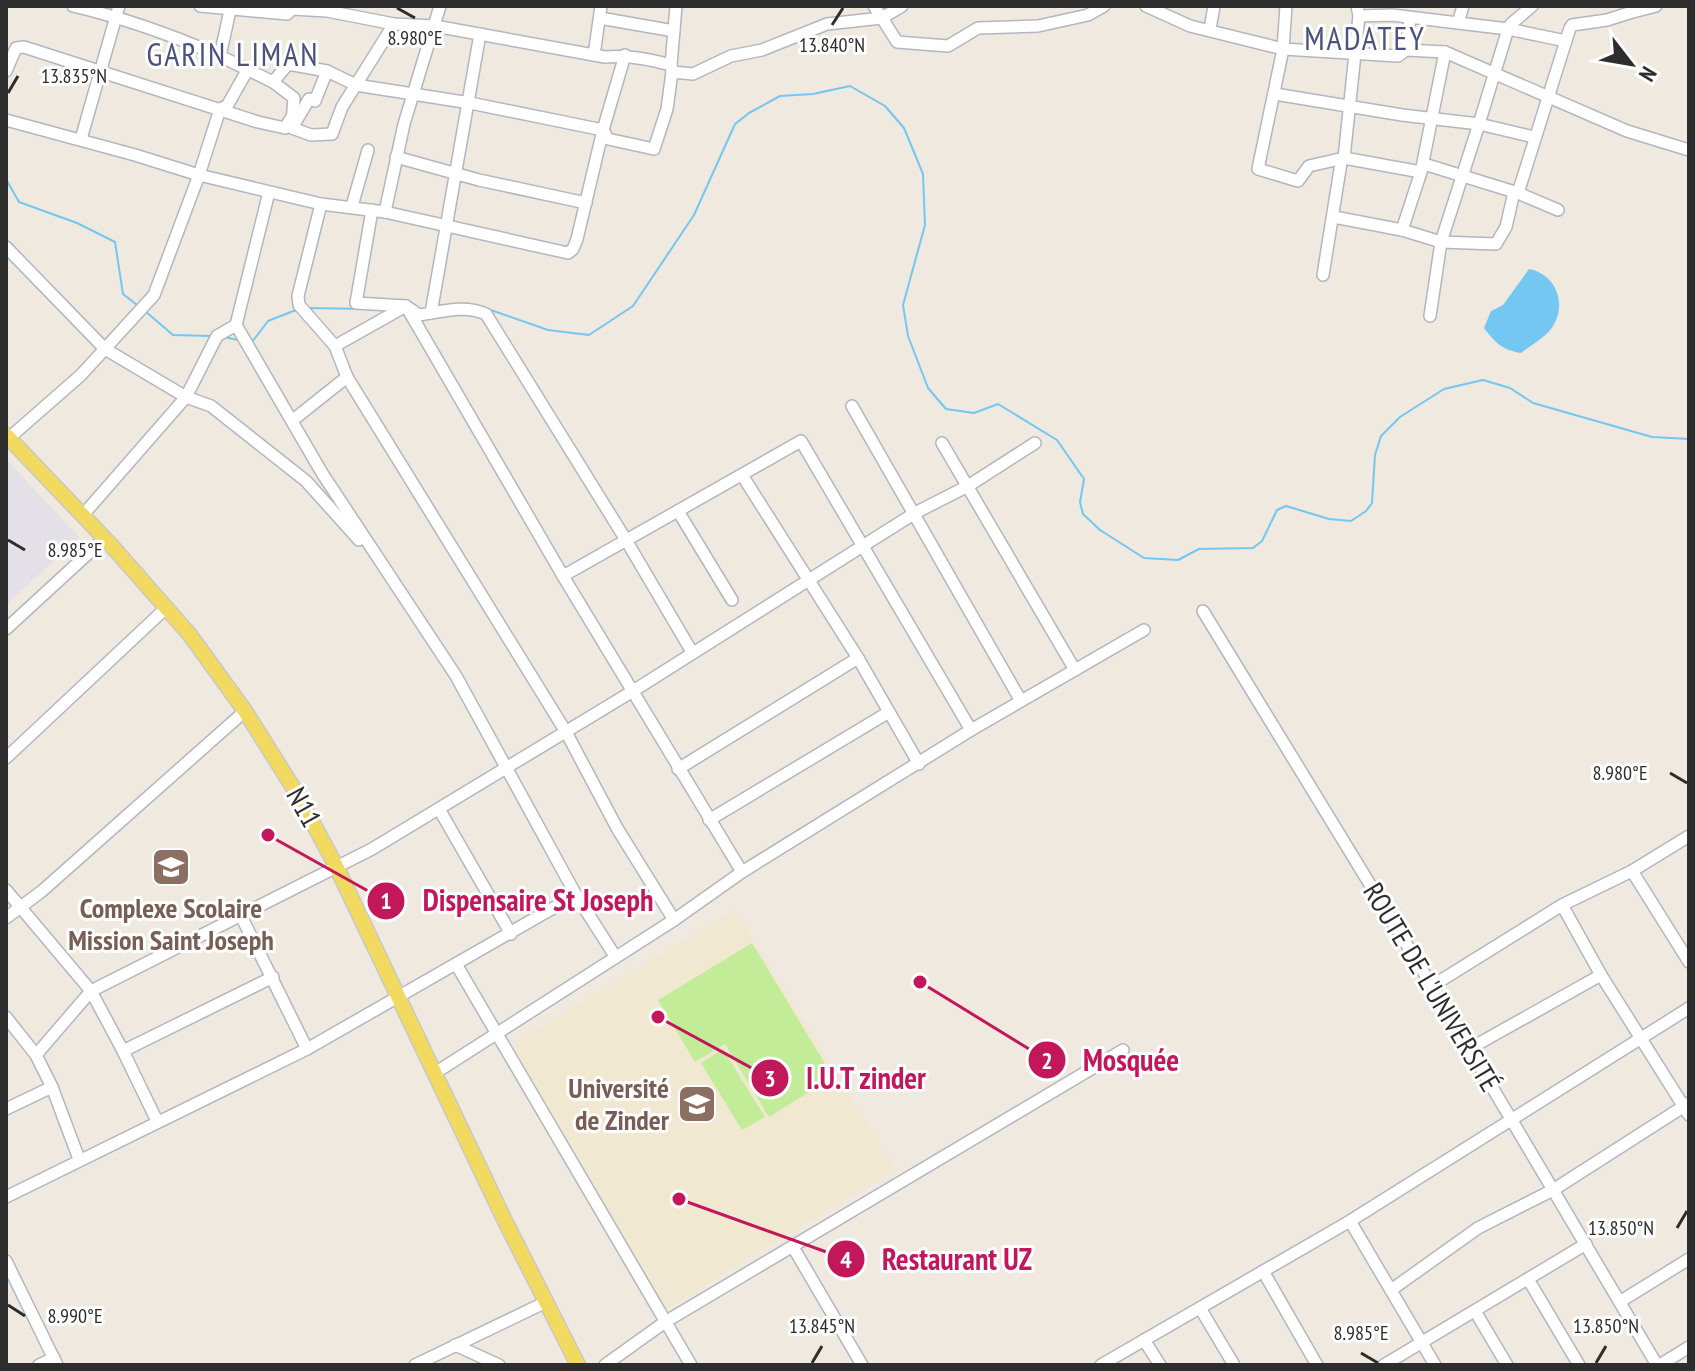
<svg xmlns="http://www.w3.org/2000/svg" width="1695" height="1371" font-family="'PT Sans Narrow',sans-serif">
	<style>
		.industrial { fill: #e3e0e7 }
		.education { fill: #f0e8d0 }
		.pitch { fill: #c3ec99 }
		.water { fill: #73c7f0 }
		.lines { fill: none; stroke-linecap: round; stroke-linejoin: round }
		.stream { stroke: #73c7f0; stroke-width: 2 }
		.minor-casing { stroke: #b3b5c1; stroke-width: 14 }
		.major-casing { stroke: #c8c8c8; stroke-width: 17 }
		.minor { stroke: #fff; stroke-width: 11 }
		.major { stroke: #f2da61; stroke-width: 14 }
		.ticks { fill: none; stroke: #2d2d2d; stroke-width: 3 }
		.labels { text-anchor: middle; stroke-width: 6; stroke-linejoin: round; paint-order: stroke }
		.street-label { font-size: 28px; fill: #2d2d2d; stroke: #fff }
		.education-label { font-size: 28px; font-weight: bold; fill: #785e54; stroke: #fff }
		.quarter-label { font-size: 32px; letter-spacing: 2px; fill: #4c527f; stroke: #fff }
		.ticks-label { font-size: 20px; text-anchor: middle; fill: #2d2d2d; stroke: #fff; stroke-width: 6; stroke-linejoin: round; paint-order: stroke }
		.leader { fill: none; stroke: #c2185b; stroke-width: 3 }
		.callout-dot { fill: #c2185b; stroke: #fff; stroke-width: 3 }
		.mark-label { font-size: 24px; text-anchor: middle; font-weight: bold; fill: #fff }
		.callout-label { font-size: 30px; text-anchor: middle; font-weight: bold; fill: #c2185b; stroke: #fff; stroke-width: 6; stroke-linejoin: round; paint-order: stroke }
	</style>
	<rect width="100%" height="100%" fill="#efe9e0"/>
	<path class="industrial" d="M6 459 79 537 6 605Z"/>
	<path class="education" d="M735 910 895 1169 665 1310 645 1276 644 1266 635 1259 532 1088 535 1085 532 1079 526 1078 508 1047Z"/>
	<g class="pitch">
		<path d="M752 943 833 1077 769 1117 725 1044 695 1062 658 1000Z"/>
		<path d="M723 1049 765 1117 742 1130 701 1063Z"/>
	</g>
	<path class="water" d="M1529 269C1557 274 1568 306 1551 329 1544 338 1530 346 1521 353 1503 350 1495 343 1484 328L1491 311 1503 305Z"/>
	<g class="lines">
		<g class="stream">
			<path d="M6 179 19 202 77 223 115 242 123 294 137 305"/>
			<path d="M482 307 548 330 589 335 633 306 694 215 735 124 749 113 780 96 813 94 850 86 885 106 904 128 923 174 925 225 903 305 908 336 928 388 946 409 974 413 998 404 1057 440 1084 479 1080 502 1083 514 1100 530 1144 558 1178 560 1199 549 1253 548 1262 541 1277 510 1286 506 1329 519 1351 521 1366 511 1372 503 1375 455 1381 436 1400 417 1444 389 1483 380 1510 388 1533 403 1652 437 1689 439"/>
			<path d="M306 308 368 309"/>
			<path d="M145 311 173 335 210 336"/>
			<path d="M224 337 238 340"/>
			<path d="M252 342 268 321 296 310"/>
		</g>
		<g class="minor-casing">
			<g id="minor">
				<path d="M73 6C124 18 172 35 220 56"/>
				<path d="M200 6 287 14 292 9 327 11 394 24 435 26 605 57C628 55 648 59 671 65L672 72"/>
				<path d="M231 6 220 56 273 82 294 98 292 123"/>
				<path d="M874 6 882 18 902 6"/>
				<path d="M1146 6 1190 26 1283 49 1398 56 1406 50 1445 52 1627 131 1689 150"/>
				<path d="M1286 6 1283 49 1258 169 1298 181 1309 166 1344 158 1421 172"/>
				<path d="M1532 6 1511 24 1508 29 1566 41"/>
				<path d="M1629 13 1656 6"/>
				<path d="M600 18 674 31"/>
				<path d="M1458 23 1463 6"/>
				<path d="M1210 29 1214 6"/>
				<path d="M1406 50 1410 18"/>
				<path d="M594 55 601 6"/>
				<path d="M671 65 676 6"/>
				<path d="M6 71 16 48 24 47 258 122 285 128 291 118"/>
				<path d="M273 82 288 64 327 71"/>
				<path d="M1275 94 1402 115 1479 124 1508 29 1392 15 1359 16"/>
				<path d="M6 120 135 155 199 175 321 204 385 212 568 253 573 249 577 239 603 130 608 139 654 149 667 109 672 72 693 74 731 56 762 50 827 24 882 18 897 42 948 46 978 28 1038 26 1088 15 1104 6"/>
				<path d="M292 128 309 99 315 101 327 71 356 85 470 103 603 130 625 55"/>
				<path d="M292 128 311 135 332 134 342 107 394 24"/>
				<path d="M81 139 119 6"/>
				<path d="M396 157 479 180 586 203"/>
				<path d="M1424 164 1518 193 1570 28 1572 25 1607 20 1629 13 1635 6"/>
				<path d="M1518 193 1558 210"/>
				<path d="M321 204 298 296 299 305 335 346 347 377 566 732 617 828 674 920"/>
				<path d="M352 206 368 150"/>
				<path d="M372 210 356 303 406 306 419 315C441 312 464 304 486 314L626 540 692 652"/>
				<path d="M385 212 404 124 440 6"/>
				<path d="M1334 217 1402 230 1441 242 1496 244 1506 227 1514 192"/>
				<path d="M1402 230 1421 172 1445 52"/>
				<path d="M6 247 105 349 186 397 211 406 306 481 359 540"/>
				<path d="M1323 275 1341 163 1344 158 1359 16 1357 6"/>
				<path d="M431 313 480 34"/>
				<path d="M1430 316 1441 242 1479 124 1534 137"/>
				<path d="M236 325 322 473 456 676 576 895 615 956"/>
				<path d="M335 346 406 306 563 576 742 872"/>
				<path d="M852 406 1021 701"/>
				<path d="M293 420 347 377"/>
				<path d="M9 438 81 375 154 295 199 175 220 109 227 106 248 69"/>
				<path d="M942 443 1075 670"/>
				<path d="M742 475 858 658 919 764"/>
				<path d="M678 511 732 600"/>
				<path d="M83 515 186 397 217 336 236 325 269 192"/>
				<path d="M563 576 801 441 971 730"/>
				<path d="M1203 611 1432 986 1657 1365"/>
				<path d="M6 629 105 538"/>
				<path d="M6 758 166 608"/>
				<path d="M678 769 858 658"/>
				<path d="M439 809 511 934"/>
				<path d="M709 820 889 712"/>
				<path d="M1632 871 1689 962"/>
				<path d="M6 890 91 991 123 1051 273 977"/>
				<path d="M1562 905 1601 975 1689 1115"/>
				<path d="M241 916 307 1049"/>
				<path d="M6 918 42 891 245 711"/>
				<path d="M456 964 691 1365"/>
				<path d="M1432 986 1562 905 1632 871 1689 836"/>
				<path d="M6 1017 36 1055"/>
				<path d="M1469 1049 1601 975"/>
				<path d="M123 1051 157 1121"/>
				<path d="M435 1073 674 920 742 872 971 730 1144 630"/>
				<path d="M6 1109 52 1087"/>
				<path d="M79 1159 52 1087 36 1055 91 991 372 849 633 691 915 513 968 486 1035 443"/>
				<path d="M6 1197 307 1049 576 895"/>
				<path d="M1350 1221 1435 1365"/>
				<path d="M793 1247 862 1365"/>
				<path d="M6 1261 57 1365"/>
				<path d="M1263 1271 1317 1365"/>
				<path d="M1528 1279 1579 1365"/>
				<path d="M1391 1290 1478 1228 1553 1190 1689 1103"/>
				<path d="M1621 1301 1689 1259"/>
				<path d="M1200 1308 1234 1365"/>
				<path d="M1475 1311 1507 1365"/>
				<path d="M1144 1340 1160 1365"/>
				<path d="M455 1345 499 1365"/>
				<path d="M39 1365 54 1358"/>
				<path d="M415 1365 546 1302"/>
				<path d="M605 1365 665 1322 1123 1050"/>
				<path d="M1101 1365 1350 1221 1689 1008"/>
				<path d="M1384 1365 1586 1244"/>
				<path d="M1660 1365 1689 1347"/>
			</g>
		</g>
		<g class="major-casing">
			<path id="major" d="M6 435 111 545 190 635 245 711 296 792 336 866 504 1219 578 1365"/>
		</g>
		<use href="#minor" class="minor"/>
		<use href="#major" class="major"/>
	</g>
	<path class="ticks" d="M397 8 415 18M832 25 843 8M8 93 18 76M8 540 25 550M1670 773 1687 783M1677 1228 1687 1211M8 1305 25 1316M1361 1353 1378 1363M812 1363 822 1346M1596 1363 1606 1346"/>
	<defs>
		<g id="school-square" transform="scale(2)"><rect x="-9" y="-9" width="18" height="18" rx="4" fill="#8d6e63" stroke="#fff"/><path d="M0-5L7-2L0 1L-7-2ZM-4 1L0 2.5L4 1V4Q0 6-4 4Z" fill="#fff"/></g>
		<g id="university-square" transform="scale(2)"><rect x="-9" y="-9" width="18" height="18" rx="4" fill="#8d6e63" stroke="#fff"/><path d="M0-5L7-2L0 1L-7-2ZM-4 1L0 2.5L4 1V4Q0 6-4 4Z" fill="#fff"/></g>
	</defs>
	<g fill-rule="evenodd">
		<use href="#school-square" x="171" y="867"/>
		<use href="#university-square" x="697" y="1104"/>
	</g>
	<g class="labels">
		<g class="street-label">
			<text transform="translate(304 807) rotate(61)" y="10">N11</text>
			<text transform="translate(1432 987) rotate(59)" y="10">ROUTE DE L'UNIVERSITÉ</text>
		</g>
		<g class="education-label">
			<text x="171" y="918">Complexe Scolaire<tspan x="171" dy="32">Mission Saint Joseph</tspan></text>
			<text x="669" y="1098" text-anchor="end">Université<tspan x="669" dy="32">de Zinder</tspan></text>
		</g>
		<g class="quarter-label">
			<text x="1365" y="50">MADATEY</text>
			<text x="233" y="66">GARIN LIMAN</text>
		</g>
	</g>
	<g class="ticks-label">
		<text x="415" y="45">8.980°E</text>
		<text x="832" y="52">13.840°N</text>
		<text x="74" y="83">13.835°N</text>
		<text x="75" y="557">8.985°E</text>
		<text x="1620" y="780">8.980°E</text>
		<text x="1621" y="1235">13.850°N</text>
		<text x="75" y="1323">8.990°E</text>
		<text x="822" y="1333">13.845°N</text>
		<text x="1606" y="1333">13.850°N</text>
		<text x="1361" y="1340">8.985°E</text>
	</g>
	<path class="leader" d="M268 835L386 901M920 982L1047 1060M658 1017L770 1078M679 1199L846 1259"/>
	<g class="callout-dot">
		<circle cx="268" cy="835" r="8"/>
		<circle cx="920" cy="982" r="8"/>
		<circle cx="658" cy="1017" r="8"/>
		<circle cx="679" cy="1199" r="8"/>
		<circle cx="386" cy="901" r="20"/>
		<circle cx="1047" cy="1060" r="20"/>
		<circle cx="770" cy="1078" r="20"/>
		<circle cx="846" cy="1259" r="20"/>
	</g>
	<g class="mark-label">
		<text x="386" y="909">1</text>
		<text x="1047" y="1069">2</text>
		<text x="770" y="1087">3</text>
		<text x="846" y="1268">4</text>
	</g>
	<g class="callout-label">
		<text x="538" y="911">Dispensaire St Joseph</text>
		<text x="1131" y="1071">Mosquée</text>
		<text x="866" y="1089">I.U.T zinder</text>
		<text x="957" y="1270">Restaurant UZ</text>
	</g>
	<rect width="1695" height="1371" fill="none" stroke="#2d2d2d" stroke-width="16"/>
	<g transform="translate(1631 64) rotate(121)" stroke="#ffffff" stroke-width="6" paint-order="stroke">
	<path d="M0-6L14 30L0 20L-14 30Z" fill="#2d2d2d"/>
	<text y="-12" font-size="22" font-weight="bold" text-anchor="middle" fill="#2d2d2d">N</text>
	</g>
</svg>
